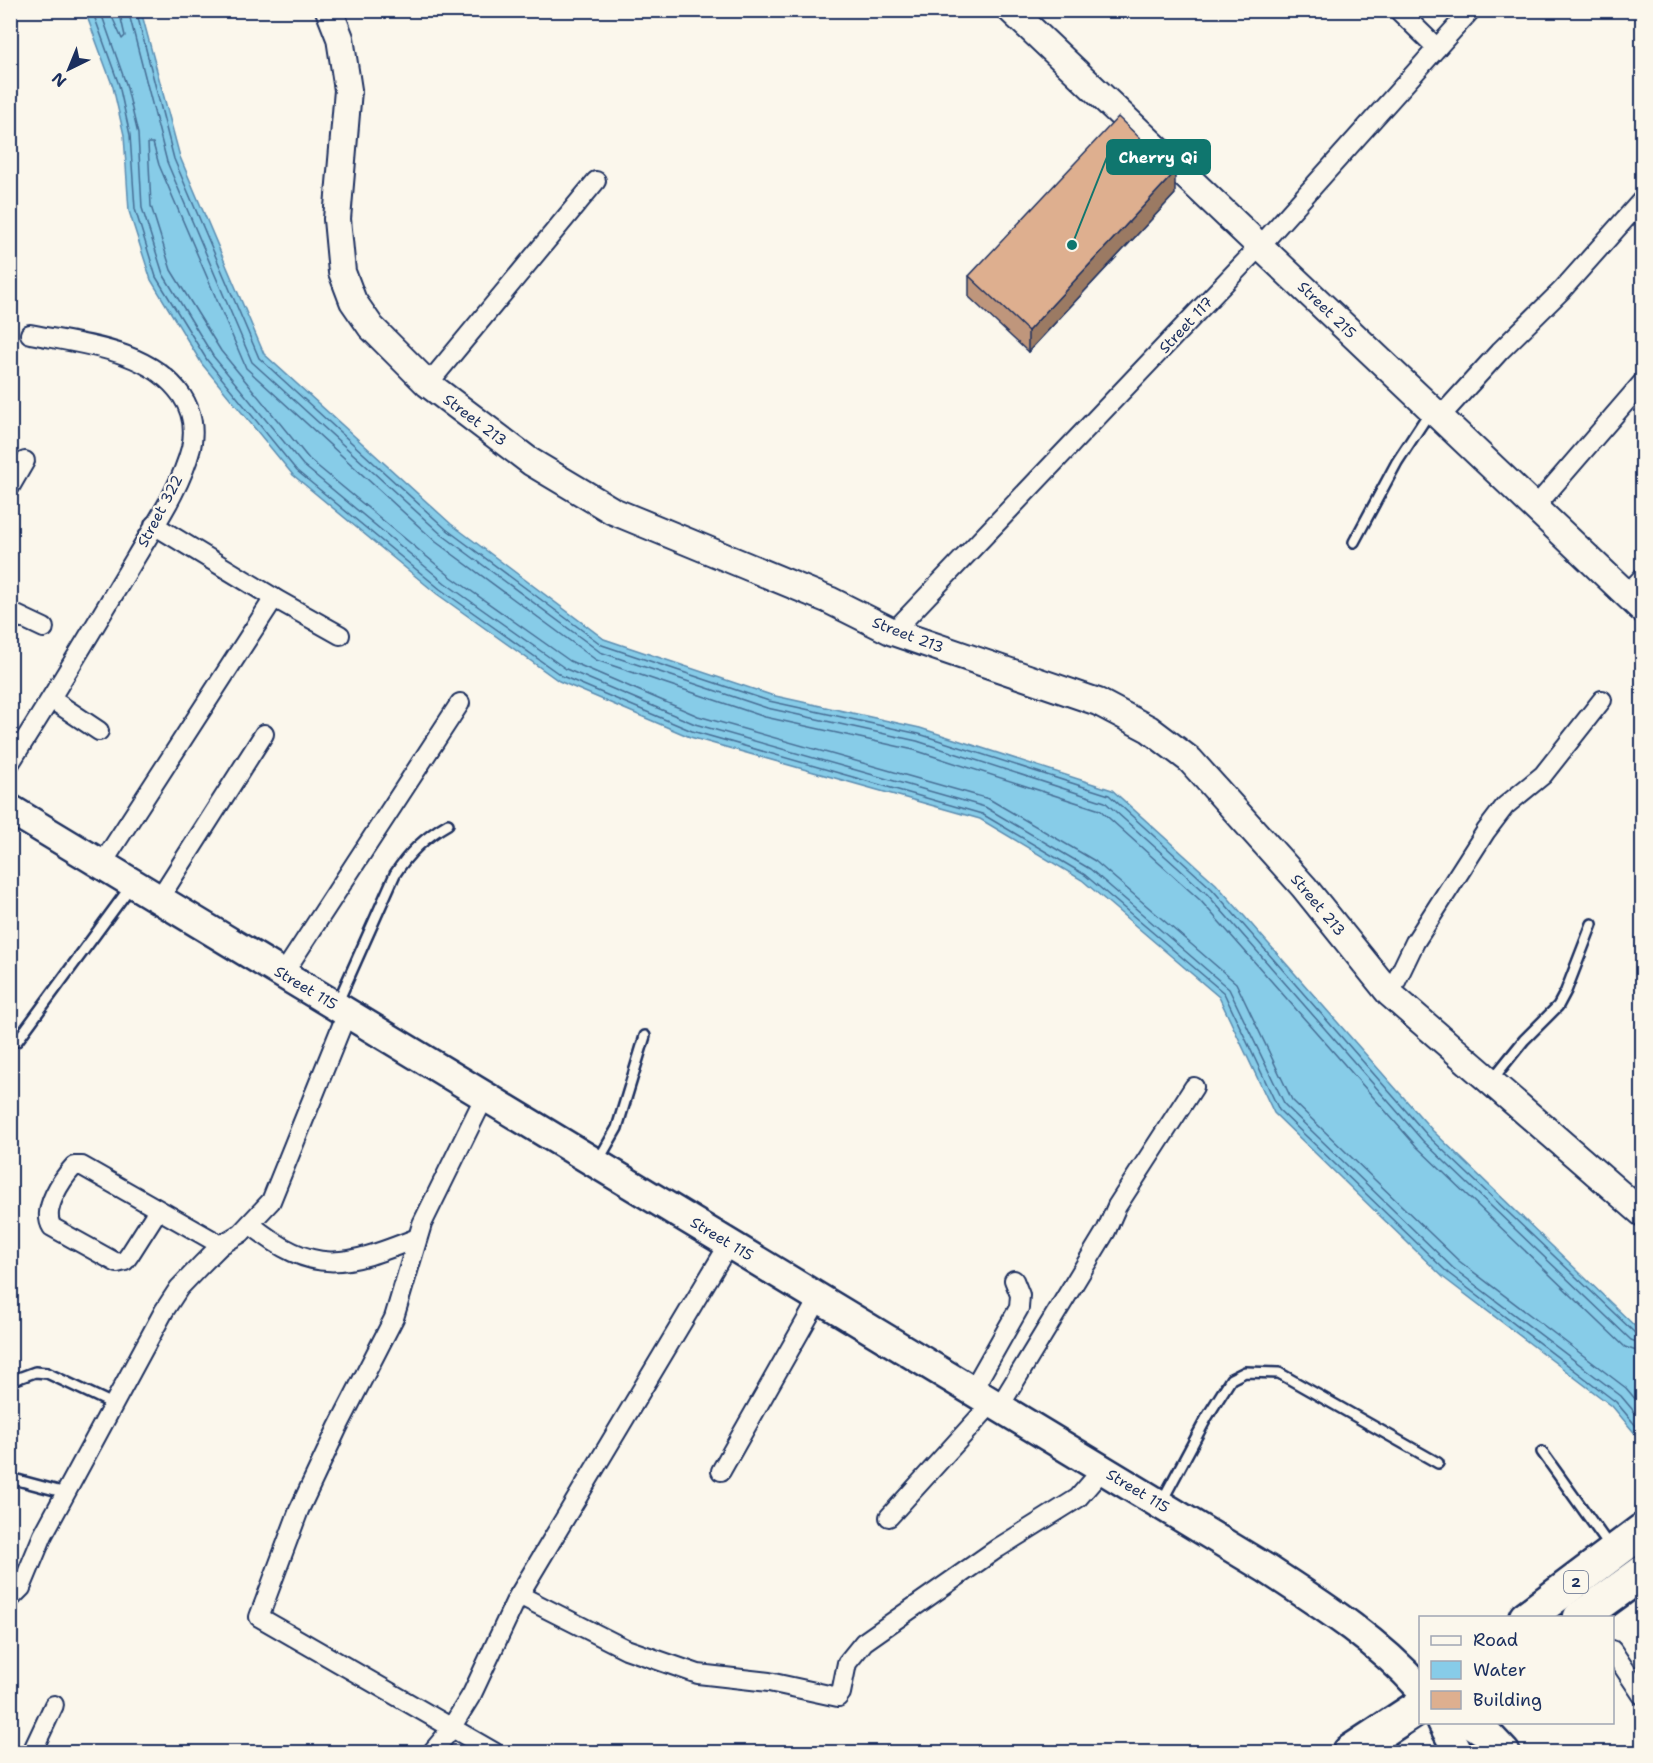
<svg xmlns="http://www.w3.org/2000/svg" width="1653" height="1763" font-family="'Shantell Sans',sans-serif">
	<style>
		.water { fill: #87cce8; stroke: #5c8db1; stroke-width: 1.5 }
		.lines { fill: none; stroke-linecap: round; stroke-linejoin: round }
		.shore { stroke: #466e95; stroke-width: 1.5 }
		.lane-casing { stroke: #1b2f5e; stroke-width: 14 }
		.street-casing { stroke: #1b2f5e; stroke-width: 22 }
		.secondary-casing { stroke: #1b2f5e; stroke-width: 30 }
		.primary-casing { stroke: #1b2f5e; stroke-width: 33 }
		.highway-casing { stroke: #1b2f5e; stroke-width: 38 }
		.lane { stroke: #fbf7ec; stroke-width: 9 }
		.street { stroke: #fbf7ec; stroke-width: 18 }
		.secondary { stroke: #fbf7ec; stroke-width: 26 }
		.primary { stroke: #fbf7ec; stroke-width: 28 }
		.highway { stroke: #fbf7ec; stroke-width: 33 }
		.wall { fill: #bf967b; stroke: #1b2f5e; stroke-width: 1.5 }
		.shaded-wall { fill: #9b7a64; stroke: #1b2f5e; stroke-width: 1.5 }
		.building { fill: #deaf8f; stroke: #1b2f5e; stroke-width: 1.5 }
		.labels { text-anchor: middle; stroke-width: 5; stroke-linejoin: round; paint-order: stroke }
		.shield { fill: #fbf7ec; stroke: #5e6b89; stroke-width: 1.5 }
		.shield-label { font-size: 14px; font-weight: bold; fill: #1b2f5e }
		.street-label { font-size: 15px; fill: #1b2f5e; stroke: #fbf7ec }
		.leader { fill: none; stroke: #0f766e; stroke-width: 2 }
		.callout-dot { fill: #0f766e; stroke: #fbf7ec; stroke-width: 2 }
		.callout { fill: #0f766e; stroke: #0f766e; stroke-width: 2 }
		.callout-label { font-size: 16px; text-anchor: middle; font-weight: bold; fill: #fff }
	</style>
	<rect width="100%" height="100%" fill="#fbf7ec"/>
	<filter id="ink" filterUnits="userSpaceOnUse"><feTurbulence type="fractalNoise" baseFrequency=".0167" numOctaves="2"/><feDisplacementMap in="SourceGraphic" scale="12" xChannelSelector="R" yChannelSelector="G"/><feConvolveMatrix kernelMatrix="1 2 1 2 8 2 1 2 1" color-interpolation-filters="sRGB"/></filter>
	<g filter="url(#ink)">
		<path class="water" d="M85 11H141L180 157 264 354 451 524 604 639 771 695 920 728 1112 790 1216 884 1433 1131 1642 1333V1442L1612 1406 1444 1278 1274 1113 1219 997 1082 880 980 819 690 737 559 681 437 594 293 475 202 364 151 280 129 211 124 135 113 87Z"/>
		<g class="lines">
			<g class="shore">
				<path d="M92 10 119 85 130 135 135 209 156 277 207 360 297 471 440 589 562 676 692 731 982 814 1085 875 1224 993 1279 1110 1448 1273 1616 1402 1642 1433"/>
				<path d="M100 10 126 84 138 134 142 208 163 274 213 356 303 465 445 583 566 669 695 724 985 807 1090 869 1229 989 1285 1105 1453 1268 1621 1396 1642 1421"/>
				<path d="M109 10 122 39 125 36 119 10"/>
				<path d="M128 10 167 162 252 362 441 534 600 652 767 708 917 741 1105 802 1207 894 1423 1141 1631 1340 1642 1344"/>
				<path d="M136 10 174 159 259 358 446 529 602 645 769 701 919 734 1109 795 1212 889 1428 1136 1636 1334 1642 1336"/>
				<path d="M1642 1353 1625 1347 1417 1147 1200 900 1100 810 914 750 765 717 596 660 436 542 246 368 159 165 153 143H148L151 206 171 270 221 351 309 459 450 576 570 661 698 716 989 799 1095 861 1236 983 1292 1100 1459 1261 1626 1388 1642 1407"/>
			</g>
			<g class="lane-casing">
				<g id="lane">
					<path d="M1354 542 1397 462 1431 410"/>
					<path d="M337 1004 395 874C409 852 425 837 448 824"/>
					<path d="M17 1041 131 886"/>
					<path d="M1491 1081 1524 1040 1558 1006 1566 991 1592 924"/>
					<path d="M598 1161 617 1128 645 1036"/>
					<path d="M16 1379 35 1372 47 1373 115 1405"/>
					<path d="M1542 1452 1610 1547"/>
					<path d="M10 1478 66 1493"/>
					<path d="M1162 1501 1207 1417 1231 1379 1245 1372 1279 1373 1438 1463"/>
				</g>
			</g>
			<g class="street-casing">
				<g id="street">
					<path d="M1398 10 1437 48"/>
					<path d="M428 384 596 181"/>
					<path d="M1440 417 1500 351 1562 290 1642 200"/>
					<path d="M10 487 25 461"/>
					<path d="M1535 507 1642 383"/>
					<path d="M154 525 274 598 340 635"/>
					<path d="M1627 594 1642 578"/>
					<path d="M10 612 44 628"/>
					<path d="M893 632 1260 246 1471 10"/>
					<path d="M51 699 99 731"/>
					<path d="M10 763C54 695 95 626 136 557 156 523 181 487 191 448 195 430 192 411 182 396 150 349 80 344 30 334"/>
					<path d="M102 864 274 598"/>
					<path d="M159 899 264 734"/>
					<path d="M283 974 460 703"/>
					<path d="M1390 994 1415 942 1486 831 1505 806 1543 775 1602 700"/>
					<path d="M485 1096 422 1224 394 1318 338 1427 299 1510 259 1617 494 1752"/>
					<path d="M158 1210 130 1254 125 1261 117 1263 52 1227C41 1210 62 1179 74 1166H82L221 1245"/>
					<path d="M250 1224C314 1276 344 1267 417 1238"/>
					<path d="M972 1391 1019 1308 1020 1295 1014 1280"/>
					<path d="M1002 1409 1004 1399 1106 1231 1117 1206 1194 1087"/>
					<path d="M721 1471 819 1298"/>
					<path d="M889 1517 992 1403"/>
					<path d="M519 1595 626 1649 698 1674 769 1682 838 1697 841 1693 847 1663 864 1642 998 1548 1078 1498 1103 1469"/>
					<path d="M10 1599 21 1588 43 1535 164 1311 179 1288 202 1264 221 1245 241 1233 271 1201 347 1013"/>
					<path d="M1612 1650 1642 1695"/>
					<path d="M32 1752 54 1705"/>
					<path d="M432 1752 448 1733 472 1694 516 1600 729 1244"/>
				</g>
			</g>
			<g class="secondary-casing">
				<g id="secondary">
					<path d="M329 10 340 38 348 90 337 219 342 272 353 301 371 327 428 384 531 462 613 511 829 600 893 632 1098 702 1149 729 1190 760 1304 887 1390 994 1642 1213"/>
					<path d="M1011 10 1642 609"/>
				</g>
			</g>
			<g class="primary-casing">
				<g id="primary">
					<path d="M10 809 1267 1569C1322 1605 1377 1640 1420 1688"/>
					<path d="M1442 1722 1458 1752"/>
					<path d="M1469 1722 1489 1735 1505 1752"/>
				</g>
			</g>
			<g class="highway-casing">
				<g id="highway">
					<path d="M1526 1618 1642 1531"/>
					<path d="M1580 1618 1642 1573"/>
					<path d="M1350 1752 1420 1706"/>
				</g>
			</g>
			<use href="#lane" class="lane"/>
			<use href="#street" class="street"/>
			<use href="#secondary" class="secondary"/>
			<use href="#primary" class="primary"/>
			<use href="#highway" class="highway"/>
		</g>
		<path class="wall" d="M1175 194 1028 352 969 297V276Z"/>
		<path class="shaded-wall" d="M1175 172V194L1028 352V331Z"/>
		<path class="building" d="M1118 117 1175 172 1028 331 969 276Z"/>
	</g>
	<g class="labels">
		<rect class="shield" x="1564" y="1571" width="24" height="22" rx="4.5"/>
		<g class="shield-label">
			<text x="1576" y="1587">2</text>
		</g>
		<g class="street-label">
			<text transform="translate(1327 310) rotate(44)" y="5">Street 215</text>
			<text transform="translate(1186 325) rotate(-47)" y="5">Street 117</text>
			<text transform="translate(475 420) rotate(37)" y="5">Street 213</text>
			<text transform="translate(160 511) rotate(-62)" y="5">Street 322</text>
			<text transform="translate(908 635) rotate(21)" y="5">Street 213</text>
			<text transform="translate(1318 905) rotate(50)" y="5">Street 213</text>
			<text transform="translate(306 988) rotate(31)" y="5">Street 115</text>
			<text transform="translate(722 1239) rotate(31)" y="5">Street 115</text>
			<text transform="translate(1138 1491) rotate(31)" y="5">Street 115</text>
		</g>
	</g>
	<path class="leader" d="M1072 245L1107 157"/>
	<circle class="callout-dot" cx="1072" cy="245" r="6"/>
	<rect class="callout" x="1107" y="140" width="103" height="34" rx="6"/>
	<g class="callout-label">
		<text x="1158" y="163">Cherry Qi</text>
	</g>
	<rect width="1653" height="1763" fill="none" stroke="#fbf7ec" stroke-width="36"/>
	<rect x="18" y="18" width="1617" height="1727" fill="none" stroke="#1b2f5e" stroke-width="2" filter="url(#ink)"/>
	<rect x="1419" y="1616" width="195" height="108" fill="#fbf7ec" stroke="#a1a7b3" stroke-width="1.5"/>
	<rect x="1431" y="1636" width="30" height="9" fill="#fbf7ec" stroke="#a1a7b3" stroke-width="1.5"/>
	<text x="1473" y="1646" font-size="18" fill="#1b2f5e">Road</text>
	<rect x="1431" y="1661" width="30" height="18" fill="#87cce8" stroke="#a1a7b3" stroke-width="1.5"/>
	<text x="1473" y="1676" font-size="18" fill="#1b2f5e">Water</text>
	<rect x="1431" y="1691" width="30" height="18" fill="#deaf8f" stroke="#a1a7b3" stroke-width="1.5"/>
	<text x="1473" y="1706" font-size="18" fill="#1b2f5e">Building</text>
	<g transform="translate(69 69) rotate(223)" stroke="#fbf7ec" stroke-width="4.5" paint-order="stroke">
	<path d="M0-4.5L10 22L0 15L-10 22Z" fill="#1b2f5e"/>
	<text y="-9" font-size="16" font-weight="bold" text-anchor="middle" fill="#1b2f5e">N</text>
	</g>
</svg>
